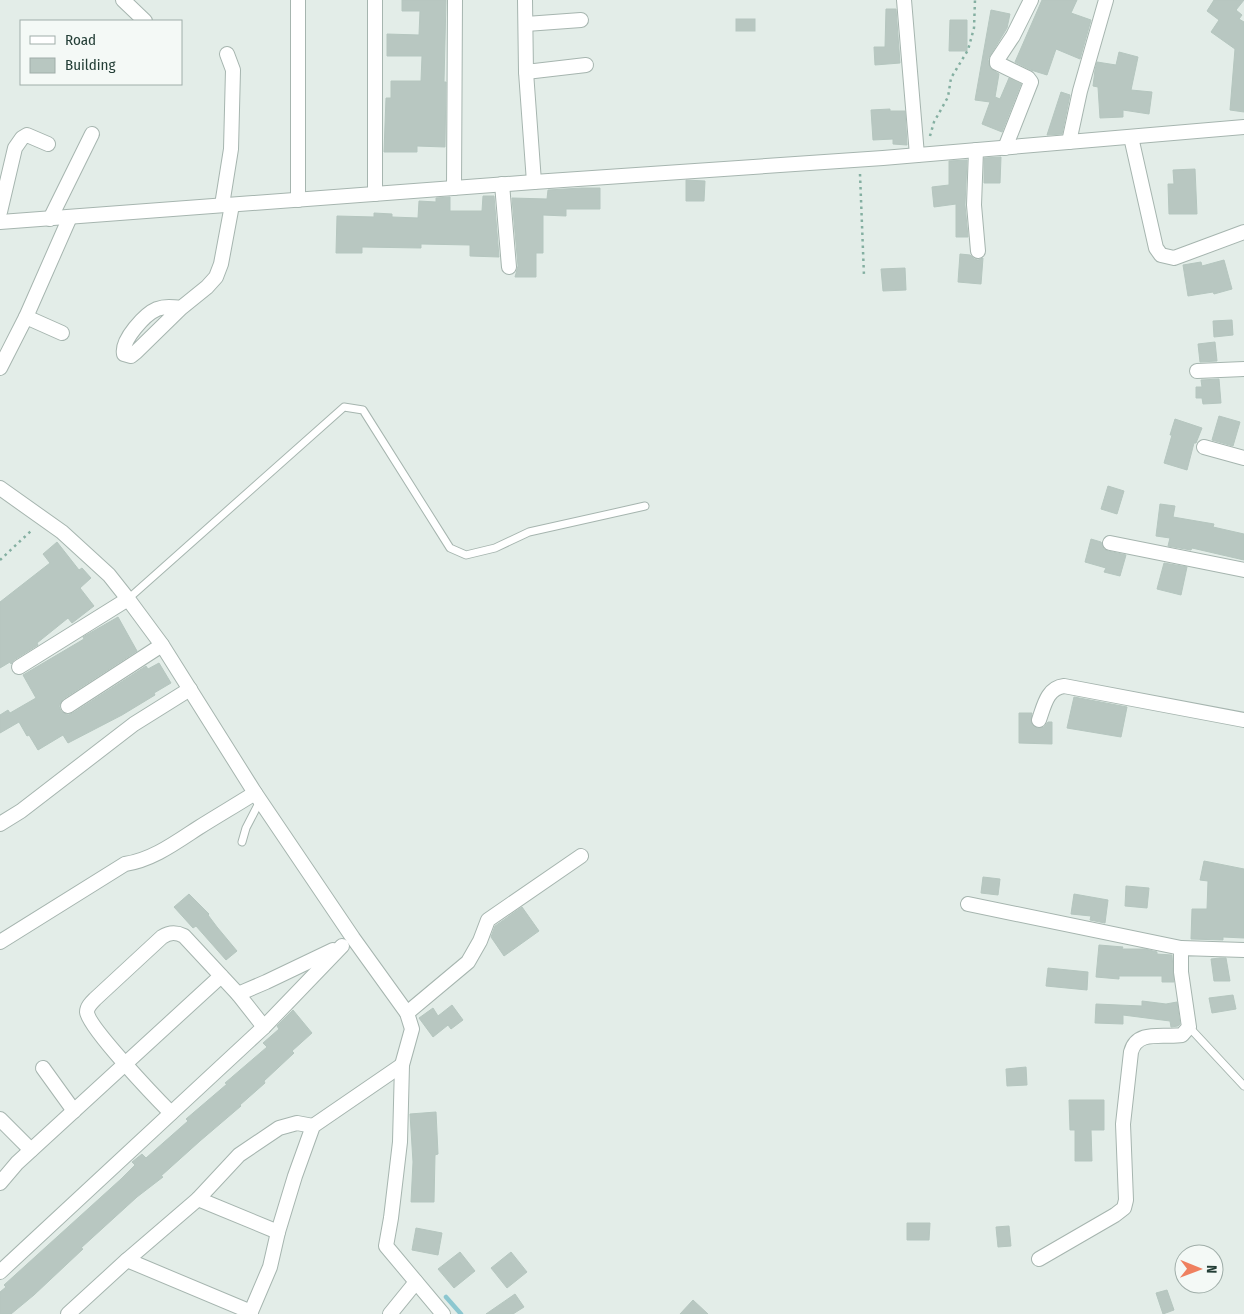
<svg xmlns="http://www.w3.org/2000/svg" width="1244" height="1314" font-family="'Fira Sans Condensed',sans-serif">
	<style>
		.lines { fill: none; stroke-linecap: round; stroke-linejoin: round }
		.stream { stroke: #8cc7d0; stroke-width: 4.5 }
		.building { fill: #b8c7c1; stroke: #b5c6bf }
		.lane-casing { stroke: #a6b5af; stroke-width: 9 }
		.street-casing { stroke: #a6b5af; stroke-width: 16 }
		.path { stroke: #84afa1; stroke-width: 2.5; stroke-dasharray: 2.5 4; stroke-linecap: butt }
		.lane { stroke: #fff; stroke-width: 7 }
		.street { stroke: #fff; stroke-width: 14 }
	</style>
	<rect width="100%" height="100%" fill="#e3ede8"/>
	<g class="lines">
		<path class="stream" d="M446 1297 461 1314"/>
	</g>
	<g class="building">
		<path d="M402 0H446L444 82H446L445 147 417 146V152H384L386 98H391V81H421L422 56H387V34L419 35 420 11H402Z"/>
		<path d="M1042 0H1077L1071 13 1091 20 1080 59 1056 49 1047 75 1031 70 1015 62Z"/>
		<path d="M1214 0H1244L1236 10 1242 15 1239 19 1244 22V112L1230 110 1235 49 1211 32 1219 20 1207 11Z"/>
		<path d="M886 9H896L900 63 875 65 874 47H885Z"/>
		<path d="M991 10 1010 14 1007 28 988 59 990 68 999 74 995 97 1000 99 1009 78 1021 84 1002 132 982 124 990 102 975 100Z"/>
		<rect x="736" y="19" width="19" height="12"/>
		<path d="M950 20H967V51H949Z"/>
		<path d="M1119 52 1138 57 1131 90 1152 92 1149 114 1123 110V117L1100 118 1098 87 1093 86 1095 70 1097 62 1116 65Z"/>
		<path d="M1061 92 1070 95 1062 134 1047 135Z"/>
		<path d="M890 109V111H905L907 145 893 144V139L873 140 871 110Z"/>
		<path d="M1001 157 1000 183H984V158Z"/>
		<path d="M967 160 965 205 968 237H956V204L934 207 932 187 949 185V161Z"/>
		<path d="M1195 169 1197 214H1169L1168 184H1174L1173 170Z"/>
		<path d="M686 180 705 181 704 201H686Z"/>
		<path d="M582 188H600V209H566V216L543 215V253H536V277H515L518 266 512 198 547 199 548 190Z"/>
		<path d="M483 196H494L499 257 470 256V245L421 244V248L362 247V253H336L337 216 374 217V213L392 214V217L418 218 419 201 436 202V198L450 197V211H482Z"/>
		<path d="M960 254 970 255 974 259 978 260 983 258 981 284 958 282Z"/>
		<path d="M1224 260 1232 289 1214 294 1213 292 1188 296 1183 265 1201 262 1202 266Z"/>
		<path d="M905 268 906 290 883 291 881 269Z"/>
		<path d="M1232 320 1233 335 1214 337 1213 321Z"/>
		<path d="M1215 342 1217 361 1200 362 1198 344Z"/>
		<path d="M1219 379 1221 403 1203 404 1202 398H1196V387H1202L1201 380Z"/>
		<path d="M1219 416 1240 422 1233 446 1212 440Z"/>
		<path d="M1175 419 1202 428 1196 443H1194L1187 470 1164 463 1172 435H1170Z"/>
		<path d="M1108 486 1124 491 1117 514 1101 509Z"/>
		<path d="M1160 504 1175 506 1173 517 1214 524 1213 527 1244 534V560L1192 548 1191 550 1168 546 1170 538 1156 536Z"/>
		<path d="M1091 539 1101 542 1104 549 1108 551 1126 555 1120 576 1104 572 1106 568 1085 562Z"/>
		<path d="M57 542 79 570 82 568 91 578 80 588 94 606 72 623 68 618 37 643 38 645 14 660 11 664 10 662 0 668V602L50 563 43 554Z"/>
		<path d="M1164 563 1187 567 1181 595 1157 589Z"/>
		<path d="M118 617 137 651 63 699 59 706 61 711 68 715 73 713 146 666 148 669 159 663 171 683 154 693 155 695 122 715 68 743 63 735 38 750 29 735 27 736 19 722 0 733V715L8 710 10 713 36 698 23 675 84 639 83 637Z"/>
		<path d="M1074 697 1127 707 1121 737 1067 728Z"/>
		<path d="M1019 713H1032L1031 722 1037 728 1044 727 1048 722H1052V744L1019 743Z"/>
		<path d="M1204 861 1244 869V938L1223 937V940L1191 939 1192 909H1207L1208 881 1200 880Z"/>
		<path d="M983 877 1000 879 998 895 981 893Z"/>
		<path d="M1126 886 1149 888 1147 908 1125 906Z"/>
		<path d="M189 894 209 914 208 915 217 927 237 951 226 960 196 926 193 928 174 907Z"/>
		<path d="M1074 894 1108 900 1105 923 1090 920 1091 916 1071 914Z"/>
		<path d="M522 907 539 931 504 956 491 937 495 926Z"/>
		<path d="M1099 945 1123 947 1122 949H1145L1157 952V954L1172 955 1174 982H1162V976H1119V979L1096 977Z"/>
		<path d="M1220 958H1226L1230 981H1214L1211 959Z"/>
		<path d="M1048 968 1088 972 1087 990 1046 986Z"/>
		<path d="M1233 995 1236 1009 1212 1013 1209 998Z"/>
		<path d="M1142 1001 1166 1004 1177 1002 1180 1024 1178 1026 1171 1027 1170 1021 1123 1015V1024L1095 1023 1096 1004 1142 1006Z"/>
		<path d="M452 1005 463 1020 451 1029 448 1025 433 1037 419 1018 433 1008 438 1016Z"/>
		<path d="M293 1010 312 1033 292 1051 294 1053 264 1081 265 1083 240 1105 241 1106 200 1141 161 1176 163 1177 137 1197 81 1248 83 1249 34 1295 11 1314H0V1292L6 1287 4 1285 121 1179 135 1165 132 1162 142 1154 146 1158 188 1121 186 1119 227 1084 225 1083 267 1047 263 1043 279 1029 277 1026Z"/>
		<path d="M1026 1067 1027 1085 1007 1086 1006 1069Z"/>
		<path d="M1069 1100H1104V1130H1091L1092 1161H1075V1130H1070Z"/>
		<path d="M436 1112 438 1154 435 1155 434 1202H411L413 1162 410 1114Z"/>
		<path d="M907 1223H930L929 1240H907Z"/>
		<path d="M1009 1226 1011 1246 998 1247 996 1227Z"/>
		<path d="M416 1228 442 1233 438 1255 412 1250Z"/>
		<path d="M460 1252 475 1271 454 1288 438 1269Z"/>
		<path d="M511 1252 527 1272 507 1288 491 1268Z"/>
		<path d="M1167 1290 1174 1310 1163 1314 1156 1293Z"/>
		<path d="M515 1294 524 1307 513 1314H486Z"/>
		<path d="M693 1300 708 1314H680Z"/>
	</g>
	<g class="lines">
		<g class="lane-casing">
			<g id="lane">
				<path d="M128 599 344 407 363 410 450 548 466 555 495 548 529 532 645 506"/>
				<path d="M242 842 246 828 260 801"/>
				<path d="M1189 1027 1244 1086"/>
			</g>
		</g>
		<g class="street-casing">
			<g id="street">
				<path d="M123 0 145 21"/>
				<path d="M298 0V200"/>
				<path d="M525 0 526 72 534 182"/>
				<path d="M904 0 917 155"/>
				<path d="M526 24 581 20"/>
				<path d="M526 72 586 65"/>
				<path d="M1131 137 1156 248 1161 255 1174 258 1244 232"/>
				<path d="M1069 142 1080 91 1106 0"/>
				<path d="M1005 148 1031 82 1028 78 997 63V60L1013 36 1031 0"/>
				<path d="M976 150 974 205 978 251"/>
				<path d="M502 184 509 267"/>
				<path d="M454 188 455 0"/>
				<path d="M375 194V0"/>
				<path d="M222 205 231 149 233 70 227 54"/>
				<path d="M0 212 15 148 22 138 27 135 48 144"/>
				<path d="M50 219 92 134"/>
				<path d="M0 222 534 182 883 158 1244 127"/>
				<path d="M181 308C173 307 165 306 157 309 145 314 121 340 124 354L131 356 136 352 181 308 207 287 216 277 221 264 232 205"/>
				<path d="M26 317 62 333"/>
				<path d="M0 368 26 317 70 217"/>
				<path d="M1197 371 1244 369"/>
				<path d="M1204 447 1244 458"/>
				<path d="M0 488 62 532 109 575 128 599 162 645 255 793 353 938 407 1013 412 1029 402 1065 400 1142 391 1218 386 1246 443 1314"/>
				<path d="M1110 543 1244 570"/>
				<path d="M19 667 128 599"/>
				<path d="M68 706 162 645"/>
				<path d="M1039 720C1044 706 1047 688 1064 686L1244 720"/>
				<path d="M0 824 21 811 134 724 190 689"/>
				<path d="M968 904 1181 948"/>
				<path d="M0 942 125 864C152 860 175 843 198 828 217 816 236 805 255 793"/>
				<path d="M238 994 266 982 333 950"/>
				<path d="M407 1013 468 962 480 941 488 920 581 856"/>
				<path d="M43 1068 74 1111"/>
				<path d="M171 1113C157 1099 88 1027 87 1012 87 1007 91 1003 95 999L162 937C170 932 176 932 184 936L238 994 264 1027"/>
				<path d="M0 1119 31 1150"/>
				<path d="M0 1183 17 1163 221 976"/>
				<path d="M198 1199 278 1232"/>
				<path d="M1039 1259 1115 1215 1124 1208 1126 1200 1123 1124 1131 1052C1137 1029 1164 1038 1182 1035L1189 1027 1181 972V948L1244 950"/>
				<path d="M127 1260 251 1312"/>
				<path d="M0 1272 264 1027 342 946"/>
				<path d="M68 1314 127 1260 198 1199 239 1155 279 1128 297 1123 313 1126"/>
				<path d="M250 1314 270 1267 278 1232 295 1176 313 1126 402 1065"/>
				<path d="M390 1314 416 1282"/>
			</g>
		</g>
		<g class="path">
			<path d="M930 136 934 122 948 97 951 78 968 50 974 28 975 0"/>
			<path d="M860 174 864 276"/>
			<path d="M0 560 33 529"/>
		</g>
		<use href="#lane" class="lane"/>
		<use href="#street" class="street"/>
	</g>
	<rect x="20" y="20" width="162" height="65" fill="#f4f9f6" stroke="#a0aea9"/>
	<rect x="30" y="36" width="25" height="8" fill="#ffffff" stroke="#a0aea9"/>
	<text x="65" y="45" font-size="15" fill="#233e36">Road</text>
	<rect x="30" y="58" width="25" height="15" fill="#b8c7c1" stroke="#a0aea9"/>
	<text x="65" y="70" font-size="15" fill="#233e36">Building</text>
	<g transform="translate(1199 1269) rotate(91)"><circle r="24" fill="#f4f9f6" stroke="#a0aea9"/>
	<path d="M0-4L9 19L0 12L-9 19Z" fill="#ef805f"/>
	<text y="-8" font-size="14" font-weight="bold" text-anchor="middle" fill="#233e36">N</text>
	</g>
</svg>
